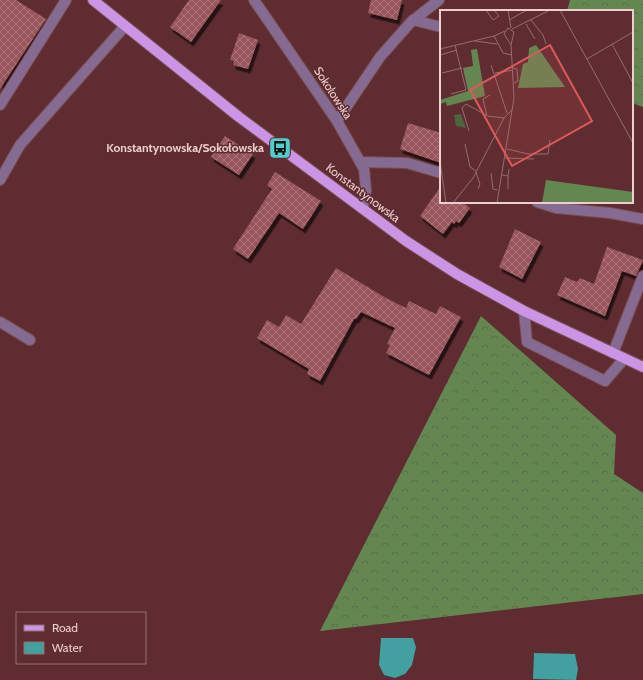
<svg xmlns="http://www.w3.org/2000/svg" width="643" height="680" font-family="Cabin,sans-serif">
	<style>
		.forest { fill: url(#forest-crowns) }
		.water { fill: #42a0a0 }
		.building { fill: url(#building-cross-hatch); filter: url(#shadow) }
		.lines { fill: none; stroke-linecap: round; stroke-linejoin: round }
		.minor-casing { stroke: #7b4c50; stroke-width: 12 }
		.major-casing { stroke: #7b4c50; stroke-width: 12 }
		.minor { stroke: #856b92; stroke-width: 10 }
		.major { stroke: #cb94e4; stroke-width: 10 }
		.labels { text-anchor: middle; stroke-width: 3; stroke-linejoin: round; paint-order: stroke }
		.street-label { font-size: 12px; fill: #edcdce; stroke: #5e2c31 }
		.poi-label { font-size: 12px; font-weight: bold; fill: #edcdce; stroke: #5e2c31; text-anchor: end }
		.inset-road { fill: none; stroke: #976c70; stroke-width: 1 }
		.view { fill: #dd5a5a; fill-opacity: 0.15; stroke: #dd5a5a; stroke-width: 2 }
		.inset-edge { fill: none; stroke: #edcdce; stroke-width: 2 }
	</style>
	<defs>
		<pattern id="forest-crowns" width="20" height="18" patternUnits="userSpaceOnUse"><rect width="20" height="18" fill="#648751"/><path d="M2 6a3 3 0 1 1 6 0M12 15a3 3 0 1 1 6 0" fill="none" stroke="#5a6d4a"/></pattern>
		<pattern id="building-cross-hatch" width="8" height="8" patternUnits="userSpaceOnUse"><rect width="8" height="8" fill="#98565b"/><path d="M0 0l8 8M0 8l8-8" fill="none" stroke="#ac7579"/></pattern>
		<filter id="shadow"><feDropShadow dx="2.5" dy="4.5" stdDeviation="0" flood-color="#0009"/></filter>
	</defs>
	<rect width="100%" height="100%" fill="#5e2c31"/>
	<g class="forest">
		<path d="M570 0H643V107L632 103V11H567Z"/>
		<path d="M481 316 616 435 614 474 643 493V594L320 631Z"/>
	</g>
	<g class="water">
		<path d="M381 638H413L416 647 412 665 405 674 395 678 384 675 379 665Z"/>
		<path d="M534 653 575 654 578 669 576 680 533 679Z"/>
	</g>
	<g class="building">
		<path d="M0 0H16L46 19 0 89Z"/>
		<path d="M189 0H221L191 42 170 27Z"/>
		<path d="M371 0H402L397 20 368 13Z"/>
		<path d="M239 33 258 40 248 69 233 65 234 61 230 60Z"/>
		<path d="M408 123 441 133V163L400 149Z"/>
		<path d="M225 136 253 154 239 175 211 157Z"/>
		<path d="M275 172 321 201 303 229 279 213 248 259 233 249 272 189 267 185Z"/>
		<path d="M441 186V202H462L470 208 459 223 456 221 454 224 452 222 443 234 420 216Z"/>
		<path d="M515 229 541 242 522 279 499 267Z"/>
		<path d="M607 247 643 260 636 276 622 271 605 316 557 295 565 277 577 282 580 278 594 284Z"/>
		<path d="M336 268 386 298 406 308 409 301 436 314 440 306 461 317 429 375 386 353 390 345 387 344 395 328 361 312 356 319H354L320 381 307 374 309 369 257 338 267 320 279 327 286 315 301 324Z"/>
	</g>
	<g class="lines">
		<g class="minor-casing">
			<g id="minor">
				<path d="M254 0 337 121 364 169 366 190 363 209"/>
				<path d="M413 20 441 27"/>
				<path d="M0 105 66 0"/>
				<path d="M337 121 380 57 411 22 439 0"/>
				<path d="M360 162 407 163 441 173"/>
				<path d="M0 180 20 145 125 26"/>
				<path d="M537 202 556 208 610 213 643 219"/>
				<path d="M524 311 527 342 605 381 624 359"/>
				<path d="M0 322 30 340"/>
				<path d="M613 353 643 276"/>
			</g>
		</g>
		<g class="major-casing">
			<path id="major" d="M93 0 239 117 406 241 457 274 524 311 643 367"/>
		</g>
		<use href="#minor" class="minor"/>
		<use href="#major" class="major"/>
	</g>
	<defs>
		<g id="bus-square" transform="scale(1.15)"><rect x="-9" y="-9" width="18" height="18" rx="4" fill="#52cdcd" stroke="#5e2c31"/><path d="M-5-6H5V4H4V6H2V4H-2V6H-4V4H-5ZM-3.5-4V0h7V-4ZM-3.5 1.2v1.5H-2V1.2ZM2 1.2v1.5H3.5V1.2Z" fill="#111"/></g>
	</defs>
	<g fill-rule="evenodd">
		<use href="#bus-square" x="280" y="148"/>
	</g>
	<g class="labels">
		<g class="street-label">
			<text transform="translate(333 93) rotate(57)" y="4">Sokołowska</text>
			<text transform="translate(363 193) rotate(37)" y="4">Konstantynowska</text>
		</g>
		<g class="poi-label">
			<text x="264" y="152">Konstantynowska/Sokołowska</text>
		</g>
	</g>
	<g transform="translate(440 10)">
		<rect width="193" height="193" fill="#5e2c31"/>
		<path d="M96 35 103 45 125 77 78 78 83 54 88 52 89 38ZM37 39 45 86 7 96 6 92 0 94V90L28 81 23 58 33 56 31 40ZM106 170 193 182V193H102Z" fill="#648751"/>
		<path d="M21 104 26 118 16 116 14 105Z" fill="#4c653f"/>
		<path class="inset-road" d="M46 0 53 10 59 6 54 0M68 0 71 18M120 0 193 133M69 10 87 0M91 10 103 25 106 34M86 14 95 29M72 19 110 0M54 26 63 43 72 45M35 31 57 34M172 34 193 73M0 39 54 26 65 21M0 45 17 40M147 49 193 22M51 55 67 103M73 58 77 59 78 71 74 73M2 63 22 58M55 63 73 60M11 84 26 80 15 35M47 106 43 89 50 85M29 121 22 98 26 94 48 106 64 108M25 134 30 157 36 161M67 139 88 144H108L110 130M65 148 94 149M0 151 6 193M36 162 40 174 38 179M51 163 53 179 57 180M62 165 68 166 69 159M68 179V166M13 193 33 168 64 108 73 99M57 193 74 88 71 35 74 22 68 18 64 24 71 35"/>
		<path class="view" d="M110 35 152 111 72 156 30 80Z"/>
		<rect width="193" height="193" class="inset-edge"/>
	</g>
	<rect x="16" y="612" width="130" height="52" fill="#5e2c31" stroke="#976c70"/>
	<rect x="24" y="625" width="20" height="6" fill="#cb94e4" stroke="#976c70"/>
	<text x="52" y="632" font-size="12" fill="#edcdce">Road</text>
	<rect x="24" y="642" width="20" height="12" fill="#42a0a0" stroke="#976c70"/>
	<text x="52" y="652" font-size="12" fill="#edcdce">Water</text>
</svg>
